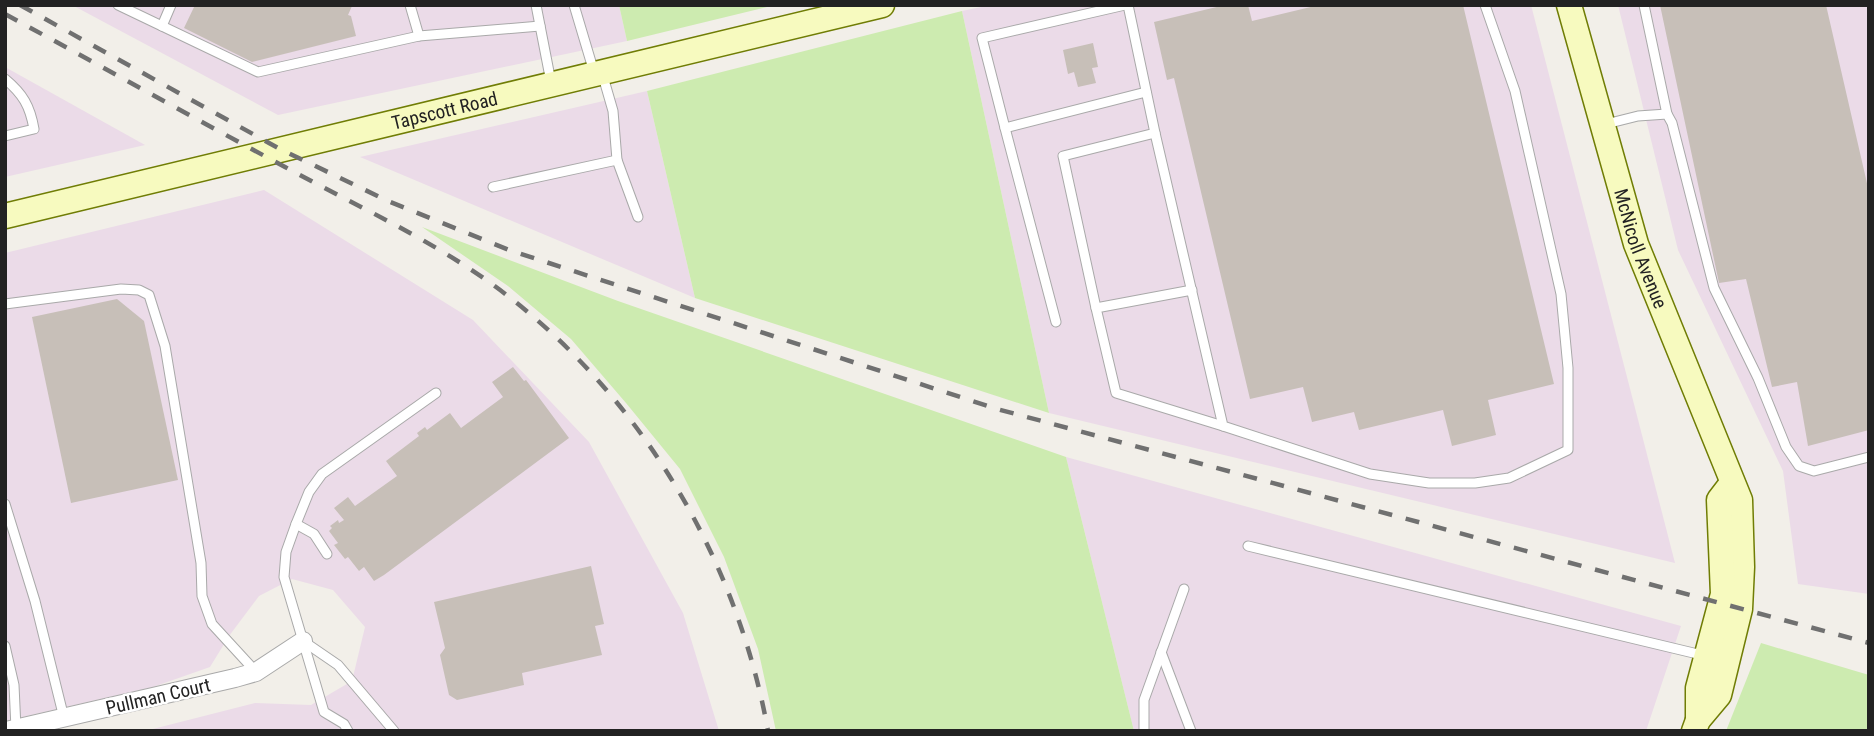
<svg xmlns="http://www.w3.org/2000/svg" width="1874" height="736" font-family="'Roboto Condensed',sans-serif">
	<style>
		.industrial { fill: #ebdbe8 }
		.grass { fill: #cdebb0 }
		.building { fill: #c7bfb8 }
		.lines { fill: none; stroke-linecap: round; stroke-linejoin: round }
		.lane-casing { stroke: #a9a9a9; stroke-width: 11 }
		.street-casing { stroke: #a9a9a9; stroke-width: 20 }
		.secondary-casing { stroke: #707d05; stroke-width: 27 }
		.lane { stroke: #fff; stroke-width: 9 }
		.street { stroke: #fff; stroke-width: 18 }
		.secondary { stroke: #f7fabf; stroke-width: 24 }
		.rail { stroke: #707070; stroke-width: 4.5; stroke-dasharray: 14 14; stroke-linecap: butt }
		.labels { text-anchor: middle; stroke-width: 5; stroke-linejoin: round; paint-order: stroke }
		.street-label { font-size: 19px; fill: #222; stroke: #fff }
	</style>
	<rect width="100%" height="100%" fill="#f2efe9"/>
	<g class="industrial">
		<path d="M72 5H619L627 41 278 115Z"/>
		<path d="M991 5H1531L1675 563 1049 413 962 11Z"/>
		<path d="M1618 5H1869V594L1798 584 1783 471 1678 250Z"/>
		<path d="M5 67 145 145 5 177Z"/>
		<path d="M647 91 695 298 360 157Z"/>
		<path d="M264 190 473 320 589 442 683 613 719 731H145L255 703 311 705 352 681 365 627 333 590 292 579 259 596 229 636 210 667 153 687 5 721V253Z"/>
		<path d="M1066 457 1681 626 1646 731H1134Z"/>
	</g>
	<g class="grass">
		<path d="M619 5H775L627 41Z"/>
		<path d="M962 11 1049 413 695 298 647 91Z"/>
		<path d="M422 227 618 301 1066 457 1134 731H776L758 649 724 557 680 469 626 403 571 339 508 286Z"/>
		<path d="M1761 643 1869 675V731H1726Z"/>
	</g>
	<g class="building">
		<path d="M195 5H362V6H352L348 15 351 16 356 36 252 62 184 28Z"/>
		<path d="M1225 5H1248L1252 21 1319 5H1463L1554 384 1488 400 1496 435 1452 446 1443 410 1359 430 1354 412 1312 422 1303 387 1250 399 1174 78 1167 80 1154 22Z"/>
		<path d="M1660 5H1826L1869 192V430L1808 446 1797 382 1772 387 1746 279 1719 283Z"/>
		<path d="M1093 43 1098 67 1092 68 1096 83 1078 87 1074 72 1068 74 1063 50Z"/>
		<path d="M117 299 144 321 178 480 71 503 32 317Z"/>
		<path d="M513 367 524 381 526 380 569 438 384 575 374 581 364 567 359 571 348 557 345 559 334 545 338 543 329 531 332 528 330 526 338 520 339 523 344 520 334 508 348 497 355 506 397 476 386 461 419 436 417 433 425 427 427 430 450 413 461 428 503 397 492 382Z"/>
		<path d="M591 566 604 624 595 626 602 655 522 673 524 685 457 700 449 695 440 655 445 648 434 602Z"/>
	</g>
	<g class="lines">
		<g class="lane-casing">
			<g id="lane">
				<path d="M118 5 258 72 419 36 540 26"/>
				<path d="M410 5 419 36"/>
				<path d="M536 5 551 82"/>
				<path d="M574 5 594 72"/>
				<path d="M1125 5 982 38 1005 128 1146 92"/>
				<path d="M1128 5 1155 133 1223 426 1370 474 1429 483H1475L1509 478 1568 450V368L1561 294 1515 91 1485 5"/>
				<path d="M1644 5 1667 114"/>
				<path d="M162 26 171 5"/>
				<path d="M602 73 613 111 617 160 638 217"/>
				<path d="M5 79C23 94 30 106 34 129L5 136"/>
				<path d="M1606 124 1638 116 1667 114 1672 123 1714 288 1758 378 1786 447 1799 466 1814 471 1869 457"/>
				<path d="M1005 128 1056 322"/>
				<path d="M493 187 617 160"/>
				<path d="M1192 290 1096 308 1116 393 1223 426"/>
				<path d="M5 304 121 289 139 290 149 295 165 346 201 563 202 596 212 624 256 672"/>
				<path d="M1096 308 1063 156 1155 133"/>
				<path d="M5 504 35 601 64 718"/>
				<path d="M296 524 314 534 327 554"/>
				<path d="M1248 546 1706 656"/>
				<path d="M303 641 338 665 394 731"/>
				<path d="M5 646 14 685 16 729"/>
				<path d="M1161 652 1191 731"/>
				<path d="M348 731 344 724 324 712 284 577 286 552 296 524 309 492 322 474 436 393"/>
				<path d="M1144 731V700L1184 589"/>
			</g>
		</g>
		<g class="street-casing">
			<path id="street" d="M6 731 235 678 256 672 303 641"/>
		</g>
		<g class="secondary-casing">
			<g id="secondary">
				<path id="s1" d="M1569 5 1636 244 1740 500 1742 567 1740 609 1719 695 1698 720 1694 731"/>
				<path id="s2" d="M5 216 882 5"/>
				<path d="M1698 720V688L1723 594 1719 500 1732 483"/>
			</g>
		</g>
		<use href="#lane" class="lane"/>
		<use href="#street" class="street"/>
		<use href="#secondary" class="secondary"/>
		<g class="rail">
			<path d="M20 5 280 149 388 201 509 250 997 409 1869 643"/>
			<path d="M5 14C99 65 192 117 285 167 362 209 444 245 513 300 647 406 738 564 768 731"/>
		</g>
	</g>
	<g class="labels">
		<g class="street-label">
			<text dy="7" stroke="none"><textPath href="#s2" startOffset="452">Tapscott Road</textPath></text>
			<text dy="7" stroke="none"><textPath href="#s1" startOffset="254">McNicoll Avenue</textPath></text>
			<text transform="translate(158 696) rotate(-13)" y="7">Pullman Court</text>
		</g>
	</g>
	<rect width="1874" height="736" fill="none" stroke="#222222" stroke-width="14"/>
</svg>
